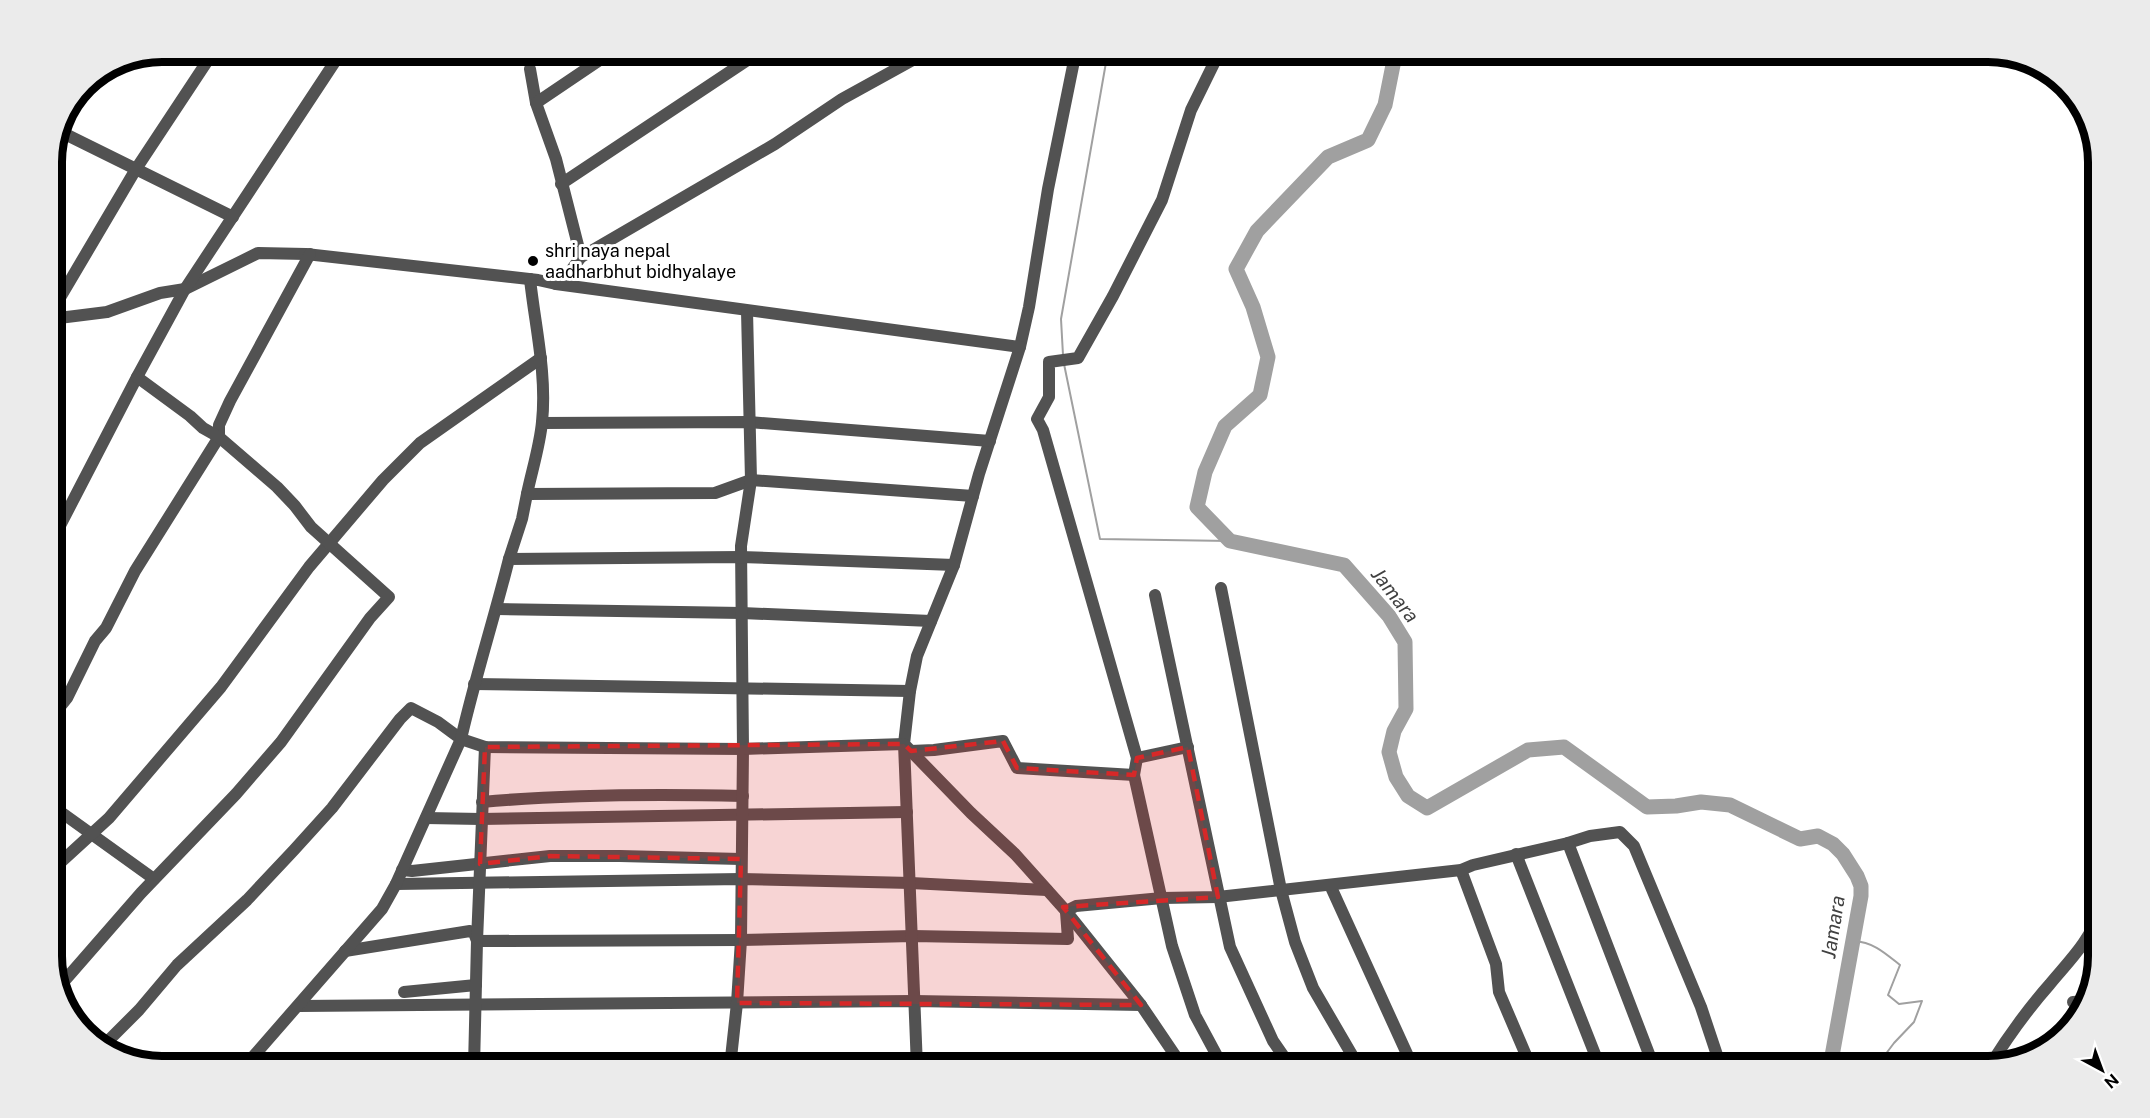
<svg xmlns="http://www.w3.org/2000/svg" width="2150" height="1118" font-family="'Public Sans',sans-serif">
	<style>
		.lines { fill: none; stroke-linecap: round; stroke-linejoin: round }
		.stream { stroke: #a0a0a0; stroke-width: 2 }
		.river { stroke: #a0a0a0; stroke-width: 15 }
		.minor { stroke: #525252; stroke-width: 12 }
		.marked { fill: #d62828; fill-opacity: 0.2; stroke: #d62828; stroke-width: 4.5; stroke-dasharray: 12 8; stroke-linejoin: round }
		.poi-dot { fill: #000; stroke: #fff; stroke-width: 2 }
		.labels { text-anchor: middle; stroke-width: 6; stroke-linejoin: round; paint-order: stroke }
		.poi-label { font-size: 18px; fill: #000; stroke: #fff; text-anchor: start }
		.water-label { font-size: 20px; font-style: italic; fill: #414141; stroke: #fff }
		.rim { fill: none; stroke: #000; stroke-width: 8 }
	</style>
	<rect width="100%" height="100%" fill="#fff"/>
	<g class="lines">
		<g class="stream">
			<path d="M1063 355 1061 319 1108 51"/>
			<path d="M1064 364 1100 539 1230 541"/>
			<path d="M1854 941C1873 942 1885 953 1900 965L1888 995 1899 1004 1922 1001 1914 1022 1894 1043 1876 1067"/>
		</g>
		<path class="river" d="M1392 51 1393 65 1385 105 1368 140 1328 157 1257 231 1236 269 1253 307 1268 357 1260 395 1225 426 1205 472 1197 507 1230 541 1344 565 1389 616 1405 642 1406 709 1394 731 1389 752 1396 777 1408 796 1427 808 1528 750 1564 747 1647 807 1676 806 1701 802 1730 805 1800 839 1818 836 1833 844 1843 854 1857 876 1861 886V896L1830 1067"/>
		<g class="minor">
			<path d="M1076 51 1048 189 1029 307 1020 347 979 474 954 565 917 656 910 691 904 744 971 813 1015 854 1066 911 1141 1005 1183 1067"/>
			<path d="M1220 51 1191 110 1162 200 1113 296 1078 358 1049 362V397L1037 419 1043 430 1137 758 1134 775 1172 946 1195 1015 1223 1067"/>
			<path d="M530 69 536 103 556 159 581 257"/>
			<path d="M536 103 613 51"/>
			<path d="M61 132 233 217"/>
			<path d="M561 184 761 51"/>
			<path d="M556 284 566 277 581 257 775 144 842 99 929 51"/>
			<path d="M51 313 136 169 214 51"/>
			<path d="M51 319 107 312 160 293 185 289 258 253 306 254 538 280 556 284 1020 347"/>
			<path d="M542 423 749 422 990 441"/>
			<path d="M527 494C532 470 540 445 542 422 547 374 535 326 530 279"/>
			<path d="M51 543 137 377 185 289 342 51"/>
			<path d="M509 559 522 519 527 494 715 493 751 480 973 496"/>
			<path d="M1221 588 1281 890 1295 942 1313 988 1359 1067"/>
			<path d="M1155 595 1230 947 1273 1041 1291 1067"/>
			<path d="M497 609 742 613 931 621"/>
			<path d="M474 684 910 691"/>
			<path d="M51 718 67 698 95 641 106 628 135 571 219 437V425L230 401 310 254"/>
			<path d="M911 751 934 750 1003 741 1017 768 1134 775"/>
			<path d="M1137 758 1188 747"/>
			<path d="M482 802C569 794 655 794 743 796"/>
			<path d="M51 805 154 879"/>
			<path d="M426 818 481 819 907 812"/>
			<path d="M1568 843 1590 836 1620 832 1634 846 1701 1007 1721 1067"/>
			<path d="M1516 854 1600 1067"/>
			<path d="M402 870 412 871 550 856H620L741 859"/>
			<path d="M1461 870 1496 964 1499 992 1531 1067"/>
			<path d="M51 871 109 818 221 687 309 567 383 480 420 443 541 358"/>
			<path d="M396 884 741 879 911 883 1047 890"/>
			<path d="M1330 885 1413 1067"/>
			<path d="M1066 911 1076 906 1162 898 1218 897 1461 870 1473 865 1568 843 1654 1067"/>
			<path d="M345 951 470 931 474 933 477 941 741 940 913 936 1068 939 1066 912"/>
			<path d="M59 987 141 893 236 794 281 742 370 618 389 597 311 527 295 506 277 487 219 437 203 428 190 416 137 377"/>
			<path d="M404 992 476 985"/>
			<path d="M2073 1002 2089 1001"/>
			<path d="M299 1006 914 1001 1141 1005"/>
			<path d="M102 1047 139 1010 177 965 247 900 294 850 332 808 400 719 411 708 438 722 461 739 396 884 382 909 244 1067"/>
			<path d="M341 1067 426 1061 450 1067"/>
			<path d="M470 1067H730L960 1058 1182 1066"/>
			<path d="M474 1067 477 941 485 747"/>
			<path d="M730 1067 737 1003 741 940 743 749 741 546 751 480 747 311"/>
			<path d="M917 1067 904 744 743 749 485 747 461 739C475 678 494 619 509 559L741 557 954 565"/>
			<path d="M1989 1067C2007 1038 2027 1010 2050 984 2069 961 2091 940 2099 911"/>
		</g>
	</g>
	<path class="marked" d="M1003 741 1017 768 1134 775 1137 758 1188 747 1218 897 1063 907 1141 1005 737 1003 741 859 550 856 480 864 485 747 904 744 911 751Z"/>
	<circle class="poi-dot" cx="533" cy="261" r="6"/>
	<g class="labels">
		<g class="poi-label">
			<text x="545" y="257">shri naya nepal<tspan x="545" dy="21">aadharbhut bidhyalaye</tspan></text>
		</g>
		<g class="water-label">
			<text transform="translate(1395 595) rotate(52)" y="7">Jamara</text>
			<text transform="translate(1833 927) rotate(-81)" y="7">Jamara</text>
		</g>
	</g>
	<path d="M0 0H2150V1118H0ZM162 62H1988A100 100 0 0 1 2088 162V956A100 100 0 0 1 1988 1056H162A100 100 0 0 1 62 956V162A100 100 0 0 1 162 62Z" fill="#ebebeb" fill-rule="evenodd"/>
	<path class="rim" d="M162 62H1988A100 100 0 0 1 2088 162V956A100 100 0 0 1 1988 1056H162A100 100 0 0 1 62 956V162A100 100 0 0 1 162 62Z"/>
	<g transform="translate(2102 1070) rotate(139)" stroke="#ffffff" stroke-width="4.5" paint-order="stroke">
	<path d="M0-4.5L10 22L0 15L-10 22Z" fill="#000000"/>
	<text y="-9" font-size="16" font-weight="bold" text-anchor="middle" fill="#000000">N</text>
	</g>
</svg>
